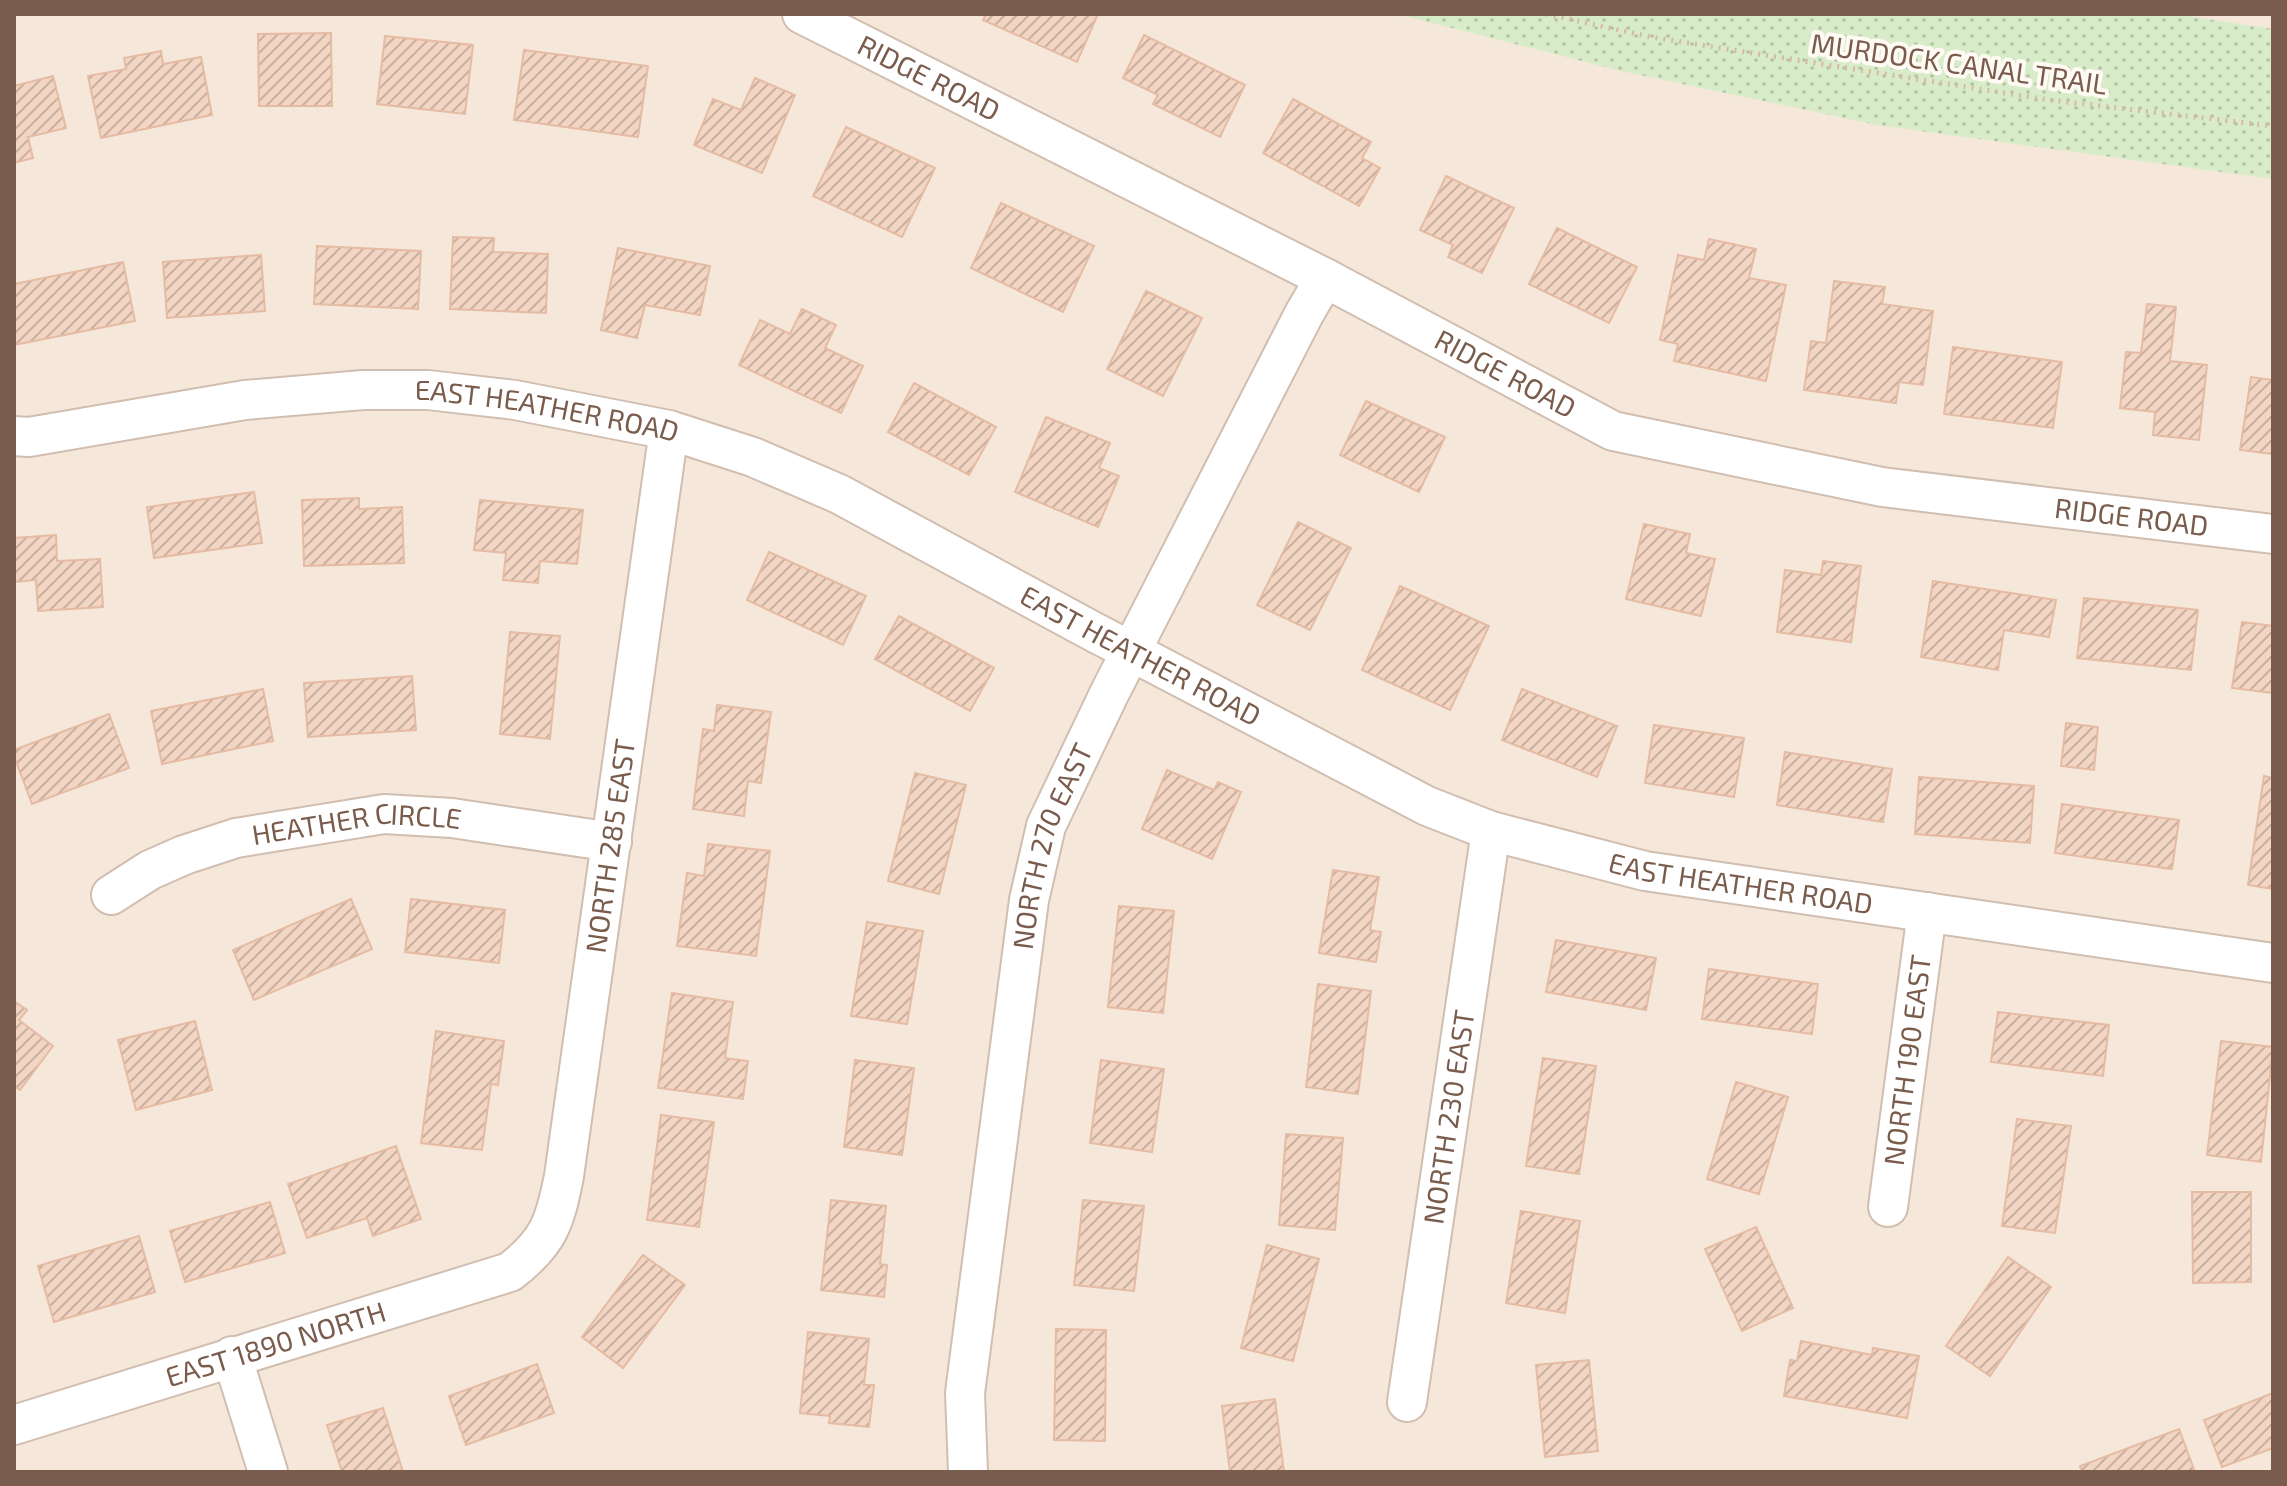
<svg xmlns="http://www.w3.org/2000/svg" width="2287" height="1486" font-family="'Exo 2',sans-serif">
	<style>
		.residential { fill: #f5e8da }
		.green { fill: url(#green-dots) }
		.building { fill: url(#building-hatch); stroke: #e6bba3; stroke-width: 2 }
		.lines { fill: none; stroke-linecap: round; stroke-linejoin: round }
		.minor-casing { stroke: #d1beb0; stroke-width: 42 }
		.path { stroke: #d9b8a5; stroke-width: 5; stroke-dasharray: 2 6; stroke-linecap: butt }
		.minor { stroke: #fff; stroke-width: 38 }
		.labels { text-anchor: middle; stroke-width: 8; stroke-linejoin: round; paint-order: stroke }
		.street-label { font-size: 28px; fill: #7a5c4d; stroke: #fffaf3 }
	</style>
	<defs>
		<pattern id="green-dots" width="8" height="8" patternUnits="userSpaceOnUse" patternTransform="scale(2)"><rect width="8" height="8" fill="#d8ecc9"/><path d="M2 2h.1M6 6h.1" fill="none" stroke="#b4c2a5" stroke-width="1.8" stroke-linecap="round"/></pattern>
		<pattern id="building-hatch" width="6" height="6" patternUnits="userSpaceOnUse" patternTransform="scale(2)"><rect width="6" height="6" fill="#f3d5c3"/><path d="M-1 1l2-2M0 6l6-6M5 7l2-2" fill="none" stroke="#cab0a1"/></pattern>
	</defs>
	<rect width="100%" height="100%" fill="#fdf6ec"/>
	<rect class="residential" x="14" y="14" width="2259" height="1458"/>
	<path class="green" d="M1397 14H2174L2273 29V179L1877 125 1621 71Z"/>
	<g class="building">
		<path d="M986 14H1098L1077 62 983 20Z"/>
		<path d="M331 33 332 106H259L258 34Z"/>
		<path d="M1144 35 1245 85 1220 137 1153 104 1158 95 1123 78Z"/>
		<path d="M385 36 473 45 465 114 377 104Z"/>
		<path d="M524 50 648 66 638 137 514 120Z"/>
		<path d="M161 51 163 64 201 57 212 115 101 138 88 76 126 69 124 58Z"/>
		<path d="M53 76 66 128 28 137 33 158 14 163V86Z"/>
		<path d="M755 78 795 95 762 173 694 145 713 99 741 110Z"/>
		<path d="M1293 99 1371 142 1362 158 1380 168 1359 206 1263 153Z"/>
		<path d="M846 127 935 168 902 237 813 196Z"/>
		<path d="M1446 176 1514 208 1482 273 1448 257 1453 245 1420 230Z"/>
		<path d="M1001 203 1094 246 1063 312 971 268Z"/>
		<path d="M1557 228 1637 267 1609 323 1529 284Z"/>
		<path d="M453 237 494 238 493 252 548 254 546 313 450 309Z"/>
		<path d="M1709 239 1756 249 1749 278 1786 285 1766 381 1674 361 1678 344 1660 340 1678 255 1704 260Z"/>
		<path d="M317 246 421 251 418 309 314 304Z"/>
		<path d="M618 248 710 266 700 315 645 305 637 338 601 330Z"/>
		<path d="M261 255 265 311 167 318 163 262Z"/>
		<path d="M123 262 135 321 14 345V284Z"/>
		<path d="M1834 281 1885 287 1882 304 1933 311 1923 385 1899 382 1896 403 1804 390 1811 341 1826 343Z"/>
		<path d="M1146 291 1202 318 1163 396 1107 369Z"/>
		<path d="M2147 304 2176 307 2170 361 2207 365 2199 440 2153 435 2155 412 2120 408 2126 352 2141 353Z"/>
		<path d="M802 309 836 325 825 348 863 366 841 413 739 365 760 320 790 334Z"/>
		<path d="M1953 347 2062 362 2053 428 1944 414Z"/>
		<path d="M2251 377 2273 380V454L2240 450Z"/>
		<path d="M914 383 996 427 969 475 888 432Z"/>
		<path d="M1366 401 1445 437 1419 492 1340 455Z"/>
		<path d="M1046 417 1110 443 1099 468 1119 476 1098 527 1015 492Z"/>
		<path d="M254 492 262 543 154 558 147 507Z"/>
		<path d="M359 498V509L402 507 404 563 304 566 302 500Z"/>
		<path d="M480 500 583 510 577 564 540 561 538 583 503 580 506 553 474 550Z"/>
		<path d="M1298 522 1351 548 1310 630 1257 605Z"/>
		<path d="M1644 524 1690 534 1686 553 1715 559 1701 616 1626 599Z"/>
		<path d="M56 535 57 561 100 559 103 607 38 611 36 580 14 582V538Z"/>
		<path d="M769 552 866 596 843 645 747 600Z"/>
		<path d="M1823 561 1861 566 1851 642 1777 632 1785 570 1821 575Z"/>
		<path d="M1933 581 2056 600 2049 637 2004 630 1998 670 1921 657Z"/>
		<path d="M1400 586 1489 626 1450 710 1362 670Z"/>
		<path d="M2084 598 2198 610 2191 670 2077 658Z"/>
		<path d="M899 616 994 668 970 711 875 659Z"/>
		<path d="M2242 622 2273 626V693L2232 688Z"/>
		<path d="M510 632 560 636 550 739 500 734Z"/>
		<path d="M412 676 416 730 308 737 304 683Z"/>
		<path d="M263 689 273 741 162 764 151 711Z"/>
		<path d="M1522 689 1617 726 1597 777 1502 740Z"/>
		<path d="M717 705 771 712 761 783 748 781 744 816 693 809 703 729 714 731Z"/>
		<path d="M109 714 129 768 32 804 14 756V750Z"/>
		<path d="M2066 723 2098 727 2094 770 2061 766Z"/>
		<path d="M1654 725 1744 738 1734 797 1645 783Z"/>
		<path d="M1785 752 1892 769 1883 822 1777 805Z"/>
		<path d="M1167 770 1214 790 1218 782 1241 792 1212 859 1142 829Z"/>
		<path d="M915 773 966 785 939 894 888 881Z"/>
		<path d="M2264 776 2273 778V889L2248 885Z"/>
		<path d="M1919 777 2034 786 2030 843 1915 834Z"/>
		<path d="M2062 804 2179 820 2172 869 2055 853Z"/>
		<path d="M708 844 770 851 756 956 677 946 687 873 704 876Z"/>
		<path d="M1333 870 1379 877 1370 930 1381 932 1376 962 1319 953Z"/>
		<path d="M351 899 372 949 254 1000 233 950Z"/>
		<path d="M411 899 505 910 499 963 405 952Z"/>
		<path d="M1119 906 1174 911 1163 1013 1108 1007Z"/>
		<path d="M867 922 923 931 907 1024 851 1016Z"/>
		<path d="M1556 940 1656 958 1646 1010 1546 992Z"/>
		<path d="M1709 969 1818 984 1812 1034 1702 1019Z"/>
		<path d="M1318 984 1371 991 1358 1094 1306 1087Z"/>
		<path d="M672 993 733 1002 725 1058 748 1061 743 1099 658 1088Z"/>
		<path d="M14 1001 27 1010 19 1020 53 1046 20 1090 14 1086Z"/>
		<path d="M1998 1012 2109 1025 2103 1076 1991 1062Z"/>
		<path d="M195 1021 212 1090 136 1110 118 1040Z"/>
		<path d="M436 1031 504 1041 498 1085 491 1084 482 1150 421 1143Z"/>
		<path d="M2221 1041 2273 1047 2261 1162 2207 1155Z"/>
		<path d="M1543 1058 1596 1066 1579 1174 1526 1166Z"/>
		<path d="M855 1060 914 1068 902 1155 844 1147Z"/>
		<path d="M1101 1060 1164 1069 1152 1152 1090 1143Z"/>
		<path d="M1736 1082 1788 1097 1759 1194 1707 1179Z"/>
		<path d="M661 1115 714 1122 699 1227 647 1220Z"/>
		<path d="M2017 1119 2071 1126 2055 1233 2002 1226Z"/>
		<path d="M1286 1134 1343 1138 1335 1230 1279 1225Z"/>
		<path d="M396 1146 421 1219 373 1236 367 1218 307 1238 288 1184Z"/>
		<path d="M2192 1192H2251V1282L2193 1283Z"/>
		<path d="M831 1200 886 1206 880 1264 887 1265 884 1297 821 1290Z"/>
		<path d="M1083 1200 1144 1206 1134 1291 1074 1285Z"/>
		<path d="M270 1202 285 1253 185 1282 170 1231Z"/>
		<path d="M1521 1211 1580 1221 1565 1313 1506 1303Z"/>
		<path d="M1756 1227 1793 1308 1742 1331 1705 1249Z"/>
		<path d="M139 1236 155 1292 54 1322 38 1266Z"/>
		<path d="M1267 1245 1319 1259 1293 1361 1241 1348Z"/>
		<path d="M643 1255 685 1285 623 1368 582 1337Z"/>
		<path d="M2008 1257 2051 1287 1990 1376 1946 1346Z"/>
		<path d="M1056 1329 1106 1330 1105 1441 1054 1440Z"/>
		<path d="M808 1332 869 1339 864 1385H874L869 1427 829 1423 830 1416 800 1413Z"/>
		<path d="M1801 1341 1872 1355 1873 1348 1919 1356 1907 1418 1784 1396 1790 1360 1797 1361Z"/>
		<path d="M1589 1360 1598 1451 1545 1457 1536 1365Z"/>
		<path d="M537 1364 554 1413 466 1445 449 1396Z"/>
		<path d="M2273 1393V1448L2222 1467 2204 1420Z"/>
		<path d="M1275 1399 1284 1472H1230L1222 1406Z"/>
		<path d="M383 1408 403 1472H342L327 1425Z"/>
		<path d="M2179 1429 2195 1472H2082L2080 1466Z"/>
	</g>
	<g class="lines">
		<g class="minor-casing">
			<g id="minor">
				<path id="s1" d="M802 14 1325 278 1613 431 1882 487 2273 534"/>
				<path id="s2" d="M14 436 29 437 245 400 363 390H428L515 400 669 430 753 457 839 494 1094 632 1427 806 1491 831 1645 871 2273 963"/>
				<path id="s3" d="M111 895 150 870 184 855 236 838 384 814 452 818 612 842"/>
				<path id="s4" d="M1888 1207 1927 912"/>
				<path d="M232 1356 268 1472"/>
				<path id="s5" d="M1407 1402 1491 831"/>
				<path id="s6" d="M14 1425 510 1272C549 1242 555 1222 564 1176L669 430"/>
				<path id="s7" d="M968 1472 965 1393 1029 900 1046 826 1109 694 1304 314 1325 278"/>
			</g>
		</g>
		<path class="path" d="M1546 14 1651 37 2049 100 2273 126"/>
		<use href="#minor" class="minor"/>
	</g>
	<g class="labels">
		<g class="street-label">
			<text transform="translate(1959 64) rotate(8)" y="10">MURDOCK CANAL TRAIL</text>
			<text dy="10" stroke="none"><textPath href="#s1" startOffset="142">RIDGE ROAD</textPath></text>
			<text dy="10" stroke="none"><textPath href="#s1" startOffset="790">RIDGE ROAD</textPath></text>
			<text dy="10" stroke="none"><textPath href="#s2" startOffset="538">EAST HEATHER ROAD</textPath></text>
			<text dy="10" stroke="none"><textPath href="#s1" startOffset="1438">RIDGE ROAD</textPath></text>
			<text dy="10" stroke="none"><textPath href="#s2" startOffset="1186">EAST HEATHER ROAD</textPath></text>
			<text dy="10" stroke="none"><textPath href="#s3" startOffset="260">HEATHER CIRCLE</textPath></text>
			<text dy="10" stroke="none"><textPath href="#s6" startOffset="966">NORTH 285 EAST</textPath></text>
			<text dy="10" stroke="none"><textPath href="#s7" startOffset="634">NORTH 270 EAST</textPath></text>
			<text dy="10" stroke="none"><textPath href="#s2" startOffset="1834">EAST HEATHER ROAD</textPath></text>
			<text dy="10" stroke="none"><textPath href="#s4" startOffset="148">NORTH 190 EAST</textPath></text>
			<text dy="10" stroke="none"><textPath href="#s5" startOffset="288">NORTH 230 EAST</textPath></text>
			<text dy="10" stroke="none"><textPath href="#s6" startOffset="274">EAST 1890 NORTH</textPath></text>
		</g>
	</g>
	<rect width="2287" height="1486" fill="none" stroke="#7a5c4d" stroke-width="32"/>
</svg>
